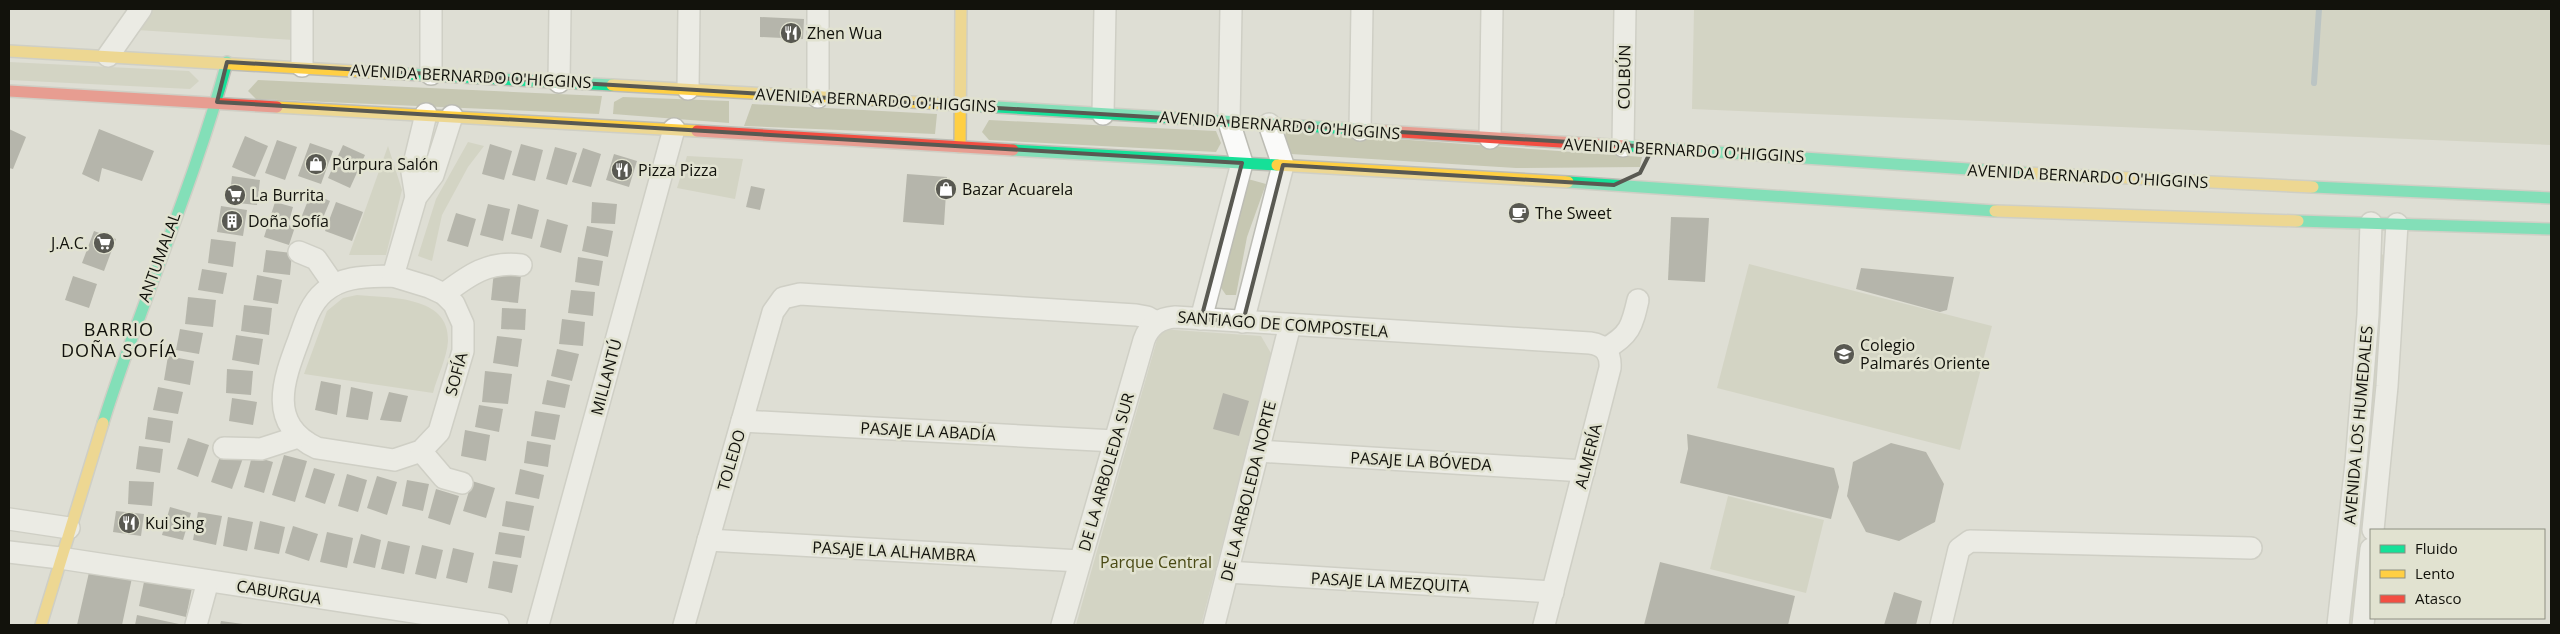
<svg xmlns="http://www.w3.org/2000/svg" width="2560" height="634" font-family="'Open Sans',sans-serif">
	<style>
		.green { fill: #c6c7b2 }
		.lines { fill: none; stroke-linecap: round; stroke-linejoin: round }
		.stream { stroke: #90a5af; stroke-width: 6 }
		.building { fill: #84847a }
		.street-casing { stroke: #bcbcb4; stroke-width: 24 }
		.fast-casing { stroke: #bcbcb4; stroke-width: 14 }
		.slow-casing { stroke: #bcbcb4; stroke-width: 14 }
		.jam-casing { stroke: #bcbcb4; stroke-width: 14 }
		.street { stroke: #fafaf9; stroke-width: 21 }
		.fast { stroke: #16e098; stroke-width: 11 }
		.slow { stroke: #ffcf43; stroke-width: 11 }
		.jam { stroke: #f24e42; stroke-width: 11 }
		.marked { fill: none; stroke: #595952; stroke-width: 4; stroke-linejoin: round }
		.labels { text-anchor: middle; stroke-width: 5; stroke-linejoin: round; paint-order: stroke }
		.poi-label { font-size: 16px; fill: #12120c; stroke: #e1e2d0; text-anchor: start }
		.street-label { font-size: 16px; fill: #12120c; stroke: #e1e2d0 }
		.park-label { font-size: 16px; fill: #494913; stroke: #e1e2d0 }
		.neighbourhood-label { font-size: 18px; letter-spacing: 1px; fill: #12120c; stroke: #e1e2d0 }
	</style>
	<rect width="100%" height="100%" fill="#deded4"/>
	<g class="green">
		<path d="M153 9H294V40L137 30Z"/>
		<path d="M1694 9H2551V145L1692 109Z"/>
		<path d="M9 62 189 71 199 81 190 89 9 80Z"/>
		<path d="M258 80 602 96 599 114 256 99 248 91Z"/>
		<path d="M623 97 729 101V123L613 114 614 102Z"/>
		<path d="M752 104 937 114 935 134 744 126Z"/>
		<path d="M989 120 1216 131 1221 143 1216 152 989 140 982 132Z"/>
		<path d="M1286 131 1642 157 1640 167 1516 168 1291 154 1283 150Z"/>
		<path d="M468 142 484 146 468 167 442 215 432 261 418 256 436 199Z"/>
		<path d="M388 146 402 190 386 255H349Z"/>
		<path d="M687 156 743 159 735 199 677 188Z"/>
		<path d="M1248 179 1266 184 1247 237 1236 295H1226L1215 279 1238 220Z"/>
		<path d="M2380 254 2385 255V267L2368 472 2351 625H2347Z"/>
		<path d="M1749 264 1992 326 1960 450 1717 388Z"/>
		<path d="M357 295C388 298 450 295 448 341 447 358 437 377 433 393L304 374 327 311 343 298Z"/>
		<path d="M1160 329 1261 336 1272 355 1201 625H1076Z"/>
		<path d="M1728 496 1824 520 1806 593 1710 569Z"/>
	</g>
	<g class="lines">
		<path class="stream" d="M2314 83 2319 9"/>
	</g>
	<g class="building">
		<path d="M760 17 804 19 803 39 760 37Z"/>
		<path d="M9 129 26 137 13 169 9 168Z"/>
		<path d="M99 129 154 151 142 181 102 168 99 182 82 174Z"/>
		<path d="M245 136 268 146 255 177 232 167Z"/>
		<path d="M277 140 297 147 285 180 265 173Z"/>
		<path d="M310 143 333 151 321 184 298 176Z"/>
		<path d="M490 144 512 151 504 180 482 174Z"/>
		<path d="M521 144 543 150 535 181 512 175Z"/>
		<path d="M343 145 365 155 350 188 328 178Z"/>
		<path d="M555 147 577 153 567 185 546 179Z"/>
		<path d="M583 148 601 154 591 187 572 182Z"/>
		<path d="M614 154 637 161 629 187 606 180Z"/>
		<path d="M907 174 947 177 944 225 903 222Z"/>
		<path d="M232 176 260 180 257 205 229 202Z"/>
		<path d="M751 186 765 189 760 210 746 207Z"/>
		<path d="M311 193 330 201 320 225 301 218Z"/>
		<path d="M275 202 293 207 288 225 295 227 289 245 264 237Z"/>
		<path d="M336 202 363 212 352 241 325 231Z"/>
		<path d="M592 202 617 204 615 224 591 223Z"/>
		<path d="M488 204 510 209 503 241 480 235Z"/>
		<path d="M518 204 539 210 532 239 511 234Z"/>
		<path d="M221 206 247 210 243 236 217 232Z"/>
		<path d="M456 213 476 219 468 247 447 241Z"/>
		<path d="M1671 217 1709 218 1705 282 1668 280Z"/>
		<path d="M547 219 568 225 561 253 540 247Z"/>
		<path d="M587 226 613 231 608 257 582 251Z"/>
		<path d="M94 231 116 239 104 271 82 263Z"/>
		<path d="M211 239 236 242 233 267 208 263Z"/>
		<path d="M266 250 292 253 290 275 263 272Z"/>
		<path d="M578 257 603 261 599 286 575 282Z"/>
		<path d="M1861 268 1954 277 1947 310 1940 312 1856 289Z"/>
		<path d="M202 269 227 273 223 294 198 290Z"/>
		<path d="M494 271 521 275 518 303 491 300Z"/>
		<path d="M257 275 282 280 278 304 253 300Z"/>
		<path d="M73 276 97 284 89 308 65 300Z"/>
		<path d="M571 290 595 292 593 316 568 313Z"/>
		<path d="M188 297 216 300 213 327 185 324Z"/>
		<path d="M244 305 272 308 269 335 241 331Z"/>
		<path d="M502 308 526 309 525 330 501 329Z"/>
		<path d="M562 319 585 322 583 346 559 344Z"/>
		<path d="M180 329 203 333 199 354 176 350Z"/>
		<path d="M236 335 263 339 259 365 232 360Z"/>
		<path d="M497 336 522 339 518 367 493 363Z"/>
		<path d="M557 349 579 354 572 381 551 376Z"/>
		<path d="M168 356 194 361 190 385 164 380Z"/>
		<path d="M227 369 253 371 251 395 226 393Z"/>
		<path d="M485 371 512 374 508 404 482 402Z"/>
		<path d="M547 380 570 385 565 408 542 404Z"/>
		<path d="M321 381 341 385 337 415 315 410Z"/>
		<path d="M158 387 183 392 178 414 153 410Z"/>
		<path d="M351 387 373 392 368 420 346 417Z"/>
		<path d="M389 392 408 396 401 422 380 420Z"/>
		<path d="M1223 393 1249 401 1239 436 1213 429Z"/>
		<path d="M232 398 257 402 253 425 229 421Z"/>
		<path d="M479 405 503 409 499 432 475 427Z"/>
		<path d="M535 411 560 415 555 440 531 436Z"/>
		<path d="M148 417 173 421 170 443 145 439Z"/>
		<path d="M465 430 490 435 486 461 461 456Z"/>
		<path d="M1687 434 1834 468 1839 487 1831 519 1680 483 1688 449Z"/>
		<path d="M188 438 209 445 198 477 177 469Z"/>
		<path d="M527 441 551 445 548 467 524 463Z"/>
		<path d="M1891 443 1926 452 1944 484 1935 522 1899 541 1866 532 1847 496 1853 462Z"/>
		<path d="M139 446 163 449 160 473 136 469Z"/>
		<path d="M222 451 243 458 232 489 211 482Z"/>
		<path d="M284 455 307 461 295 502 272 495Z"/>
		<path d="M252 456 273 462 264 493 244 487Z"/>
		<path d="M314 468 335 474 325 504 305 497Z"/>
		<path d="M520 469 544 475 539 499 515 494Z"/>
		<path d="M347 474 367 480 358 512 338 506Z"/>
		<path d="M377 476 397 482 387 515 367 508Z"/>
		<path d="M407 480 429 484 423 511 402 506Z"/>
		<path d="M129 481 154 482 152 506 128 504Z"/>
		<path d="M472 481 495 488 486 518 463 511Z"/>
		<path d="M436 489 459 496 450 525 428 518Z"/>
		<path d="M506 501 534 506 529 531 502 526Z"/>
		<path d="M170 507 191 513 183 540 162 535Z"/>
		<path d="M116 511 144 514 141 536 113 532Z"/>
		<path d="M198 512 222 516 216 545 193 540Z"/>
		<path d="M228 517 253 522 247 551 223 546Z"/>
		<path d="M260 521 285 527 279 554 254 549Z"/>
		<path d="M293 526 318 534 309 561 285 553Z"/>
		<path d="M327 532 353 538 347 568 320 562Z"/>
		<path d="M499 532 525 536 521 558 495 554Z"/>
		<path d="M361 534 381 540 375 568 353 563Z"/>
		<path d="M388 541 410 546 404 574 381 569Z"/>
		<path d="M422 545 443 550 436 579 415 574Z"/>
		<path d="M453 548 474 553 467 583 446 578Z"/>
		<path d="M493 561 518 565 512 593 488 588Z"/>
		<path d="M1660 562 1795 596 1788 625H1644Z"/>
		<path d="M90 568 132 578 122 625H77Z"/>
		<path d="M145 577 192 588 186 617 139 606Z"/>
		<path d="M1894 592 1922 601 1916 625H1884Z"/>
		<path d="M137 615 179 624V625H135Z"/>
		<path d="M221 621 243 624V625H220Z"/>
	</g>
	<g class="lines">
		<g class="street-casing">
			<g id="street">
				<path d="M108 56 141 9"/>
				<path d="M302 66V9"/>
				<path d="M431 74V9"/>
				<path d="M559 82 560 9"/>
				<path d="M688 89 689 9"/>
				<path d="M818 97V9"/>
				<path d="M1103 114 1105 9"/>
				<path d="M1360 130 1362 9"/>
				<path d="M1490 138 1492 9"/>
				<path d="M1623 146 1625 9"/>
				<path d="M416 197 412 172 426 114"/>
				<path d="M299 252 316 259 334 285"/>
				<path d="M393 276 429 287 444 294 454 304 463 324V351L439 432 421 451 394 460 317 448C267 424 283 381 299 339 305 322 310 304 324 292 343 275 369 277 393 276Z"/>
				<path d="M393 276 416 197 433 175 452 116"/>
				<path d="M444 294C469 275 488 261 521 265"/>
				<path d="M1201 319 1242 163 1229 122 1231 9"/>
				<path d="M1243 322 1283 165 1269 124"/>
				<path d="M1605 349C1630 335 1632 326 1638 300"/>
				<path d="M742 421 1115 441"/>
				<path d="M224 448 261 449 298 437"/>
				<path d="M421 451 444 478 462 483"/>
				<path d="M1258 451 1584 471"/>
				<path d="M9 519 69 528"/>
				<path d="M2373 530 2387 386 2397 224"/>
				<path d="M708 540 1080 561"/>
				<path d="M9 552 60 558 498 625"/>
				<path d="M1227 572 1553 592"/>
				<path d="M196 625 208 581"/>
				<path d="M538 625 674 129"/>
				<path d="M684 625 773 312 783 298 800 294 1136 315 1147 317 1156 322"/>
				<path d="M1062 625 1144 340C1149 326 1159 318 1175 317L1590 343C1605 345 1611 354 1610 368L1544 625"/>
				<path d="M1214 625 1290 325"/>
				<path d="M1941 625 1959 549 1970 541 2251 548"/>
				<path d="M2338 625 2356 463 2368 315 2371 223"/>
				<path d="M2363 625 2371 549"/>
			</g>
		</g>
		<g class="fast-casing">
			<g id="fast">
				<path d="M387 73 612 85"/>
				<path d="M964 105 1384 131"/>
				<path d="M1626 146 2028 173"/>
				<path d="M1013 150 1277 165"/>
				<path d="M1568 182 1995 211"/>
				<path d="M2313 187 2551 198"/>
				<path d="M2298 221 2551 229"/>
				<path d="M103 423C141 302 194 185 227 62"/>
			</g>
		</g>
		<g class="slow-casing">
			<g id="slow">
				<path d="M9 51 387 73"/>
				<path d="M612 85 964 105"/>
				<path d="M277 107 697 131"/>
				<path d="M960 147 961 9"/>
				<path d="M1277 165 1568 182"/>
				<path d="M2028 173 2313 187"/>
				<path d="M1995 211 2298 221"/>
				<path d="M41 625 103 423"/>
			</g>
		</g>
		<g class="jam-casing">
			<g id="jam">
				<path d="M9 91 277 107"/>
				<path d="M697 131 1013 150"/>
				<path d="M1384 131 1626 146"/>
			</g>
		</g>
		<use href="#street" class="street"/>
		<use href="#fast" class="fast"/>
		<use href="#slow" class="slow"/>
		<use href="#jam" class="jam"/>
	</g>
	<path d="M0 0H2560V634H0ZM227 62 1653 147 1640 173 1614 185 1283 165 1243 322 1201 319 1242 163 217 102Z" fill="#deded4" fill-opacity=".55" fill-rule="evenodd"/>
	<path class="marked" d="M227 62 1653 147 1640 173 1614 185 1283 165 1243 322 1201 319 1242 163 217 102Z"/>
	<defs>
		<g id="restaurant-disc" transform="scale(1.125)"><circle r="9.5" fill="#595952" stroke="#e1e2d0"/><path d="M-5-6h1v4h1v-4h1v4h1v-4h1v5L-1.5 .5V6h-2V.5L-5-1ZM5-6V6H3V1.5H1.5Q1.5-4 5-6Z" fill="#fff"/></g>
		<g id="shop-disc" transform="scale(1.125)"><circle r="9.5" fill="#595952" stroke="#e1e2d0"/><path d="M-5-2.5h2.3a2.7 3.5 0 0 1 5.4 0H5L5.5 6h-11ZM-1.5-2.5h3a1.5 2.3 0 0 0-3 0Z" fill="#fff"/></g>
		<g id="supermarket-disc" transform="scale(1.125)"><circle r="9.5" fill="#595952" stroke="#e1e2d0"/><path d="M-6-5.5h2.5l.6 2H6L4.5 2H-2.5L-4.4-4H-6ZM-1.5 3.2a1.3 1.3 0 1 0 .1 0ZM3 3.2a1.3 1.3 0 1 0 .1 0Z" fill="#fff"/></g>
		<g id="cafe-disc" transform="scale(1.125)"><circle r="9.5" fill="#595952" stroke="#e1e2d0"/><path d="M-5.5-4.5H6V0H3Q3 3.5 0 3.5H-2.5Q-5.5 3.5-5.5 0ZM3-3.2v2h1.7v-2ZM-6 4.5H4V6H-6Z" fill="#fff"/></g>
		<g id="building-disc" transform="scale(1.125)"><circle r="9.5" fill="#595952" stroke="#e1e2d0"/><path d="M-4-6H4V6H1V3H-1V6H-4ZM-2.5-4.3h1.7v1.8h-1.7ZM.8-4.3h1.7v1.8H.8ZM-2.5-1h1.7V.8h-1.7ZM.8-1h1.7V.8H.8Z" fill="#fff"/></g>
		<g id="school-disc" transform="scale(1.125)"><circle r="9.5" fill="#595952" stroke="#e1e2d0"/><path d="M0-5L7-2L0 1L-7-2ZM-4 1L0 2.5L4 1V4Q0 6-4 4Z" fill="#fff"/></g>
	</defs>
	<g fill-rule="evenodd">
		<use href="#restaurant-disc" x="791" y="33"/>
		<use href="#shop-disc" x="316" y="164"/>
		<use href="#restaurant-disc" x="622" y="170"/>
		<use href="#shop-disc" x="946" y="189"/>
		<use href="#supermarket-disc" x="235" y="195"/>
		<use href="#cafe-disc" x="1519" y="213"/>
		<use href="#building-disc" x="232" y="221"/>
		<use href="#supermarket-disc" x="104" y="243"/>
		<use href="#school-disc" x="1844" y="354"/>
		<use href="#restaurant-disc" x="129" y="523"/>
	</g>
	<g class="labels">
		<g class="poi-label">
			<text x="807" y="39">Zhen Wua</text>
			<text x="332" y="170">Púrpura Salón</text>
			<text x="638" y="176">Pizza Pizza</text>
			<text x="962" y="195">Bazar Acuarela</text>
			<text x="251" y="201">La Burrita</text>
			<text x="1535" y="219">The Sweet</text>
			<text x="248" y="227">Doña Sofía</text>
			<text x="88" y="249" text-anchor="end">J.A.C.</text>
			<text x="1860" y="351">Colegio<tspan x="1860" dy="18">Palmarés Oriente</tspan></text>
			<text x="145" y="529">Kui Sing</text>
		</g>
		<g class="street-label">
			<text transform="translate(471 76) rotate(3)" y="6">AVENIDA BERNARDO O'HIGGINS</text>
			<text transform="translate(1624 77) rotate(-89)" y="6">COLBÚN</text>
			<text transform="translate(876 100) rotate(3)" y="6">AVENIDA BERNARDO O'HIGGINS</text>
			<text transform="translate(1280 125) rotate(4)" y="6">AVENIDA BERNARDO O'HIGGINS</text>
			<text transform="translate(1684 150) rotate(3)" y="6">AVENIDA BERNARDO O'HIGGINS</text>
			<text transform="translate(2088 176) rotate(3)" y="6">AVENIDA BERNARDO O'HIGGINS</text>
			<text transform="translate(159 257) rotate(-70)" y="6">ANTUMALAL</text>
			<text transform="translate(1283 324) rotate(4)" y="6">SANTIAGO DE COMPOSTELA</text>
			<text transform="translate(456 374) rotate(-75)" y="6">SOFÍA</text>
			<text transform="translate(606 377) rotate(-75)" y="6">MILLANTÚ</text>
			<text transform="translate(2358 425) rotate(-85)" y="6">AVENIDA LOS HUMEDALES</text>
			<text transform="translate(928 431) rotate(3)" y="6">PASAJE LA ABADÍA</text>
			<text transform="translate(1588 456) rotate(-76)" y="6">ALMERÍA</text>
			<text transform="translate(731 460) rotate(-74)" y="6">TOLEDO</text>
			<text transform="translate(1421 461) rotate(3)" y="6">PASAJE LA BÓVEDA</text>
			<text transform="translate(1106 472) rotate(-74)" y="6">DE LA ARBOLEDA SUR</text>
			<text transform="translate(1248 491) rotate(-76)" y="6">DE LA ARBOLEDA NORTE</text>
			<text transform="translate(894 551) rotate(3)" y="6">PASAJE LA ALHAMBRA</text>
			<text transform="translate(1390 582) rotate(3)" y="6">PASAJE LA MEZQUITA</text>
			<text transform="translate(279 592) rotate(9)" y="6">CABURGUA</text>
		</g>
		<g class="park-label">
			<text x="1156" y="568">Parque Central</text>
		</g>
		<g class="neighbourhood-label">
			<text x="119" y="336">BARRIO<tspan x="119" dy="21">DOÑA SOFÍA</tspan></text>
		</g>
	</g>
	<rect width="2560" height="634" fill="none" stroke="#12120c" stroke-width="20"/>
	<rect x="2370" y="529" width="175" height="90" fill="#e1e2d0" stroke="#8e8f82"/>
	<rect x="2380" y="545" width="25" height="8" fill="#16e098" stroke="#8e8f82"/>
	<text x="2415" y="554" font-size="15" fill="#12120c">Fluido</text>
	<rect x="2380" y="570" width="25" height="8" fill="#ffcf43" stroke="#8e8f82"/>
	<text x="2415" y="579" font-size="15" fill="#12120c">Lento</text>
	<rect x="2380" y="595" width="25" height="8" fill="#f24e42" stroke="#8e8f82"/>
	<text x="2415" y="604" font-size="15" fill="#12120c">Atasco</text>
</svg>
